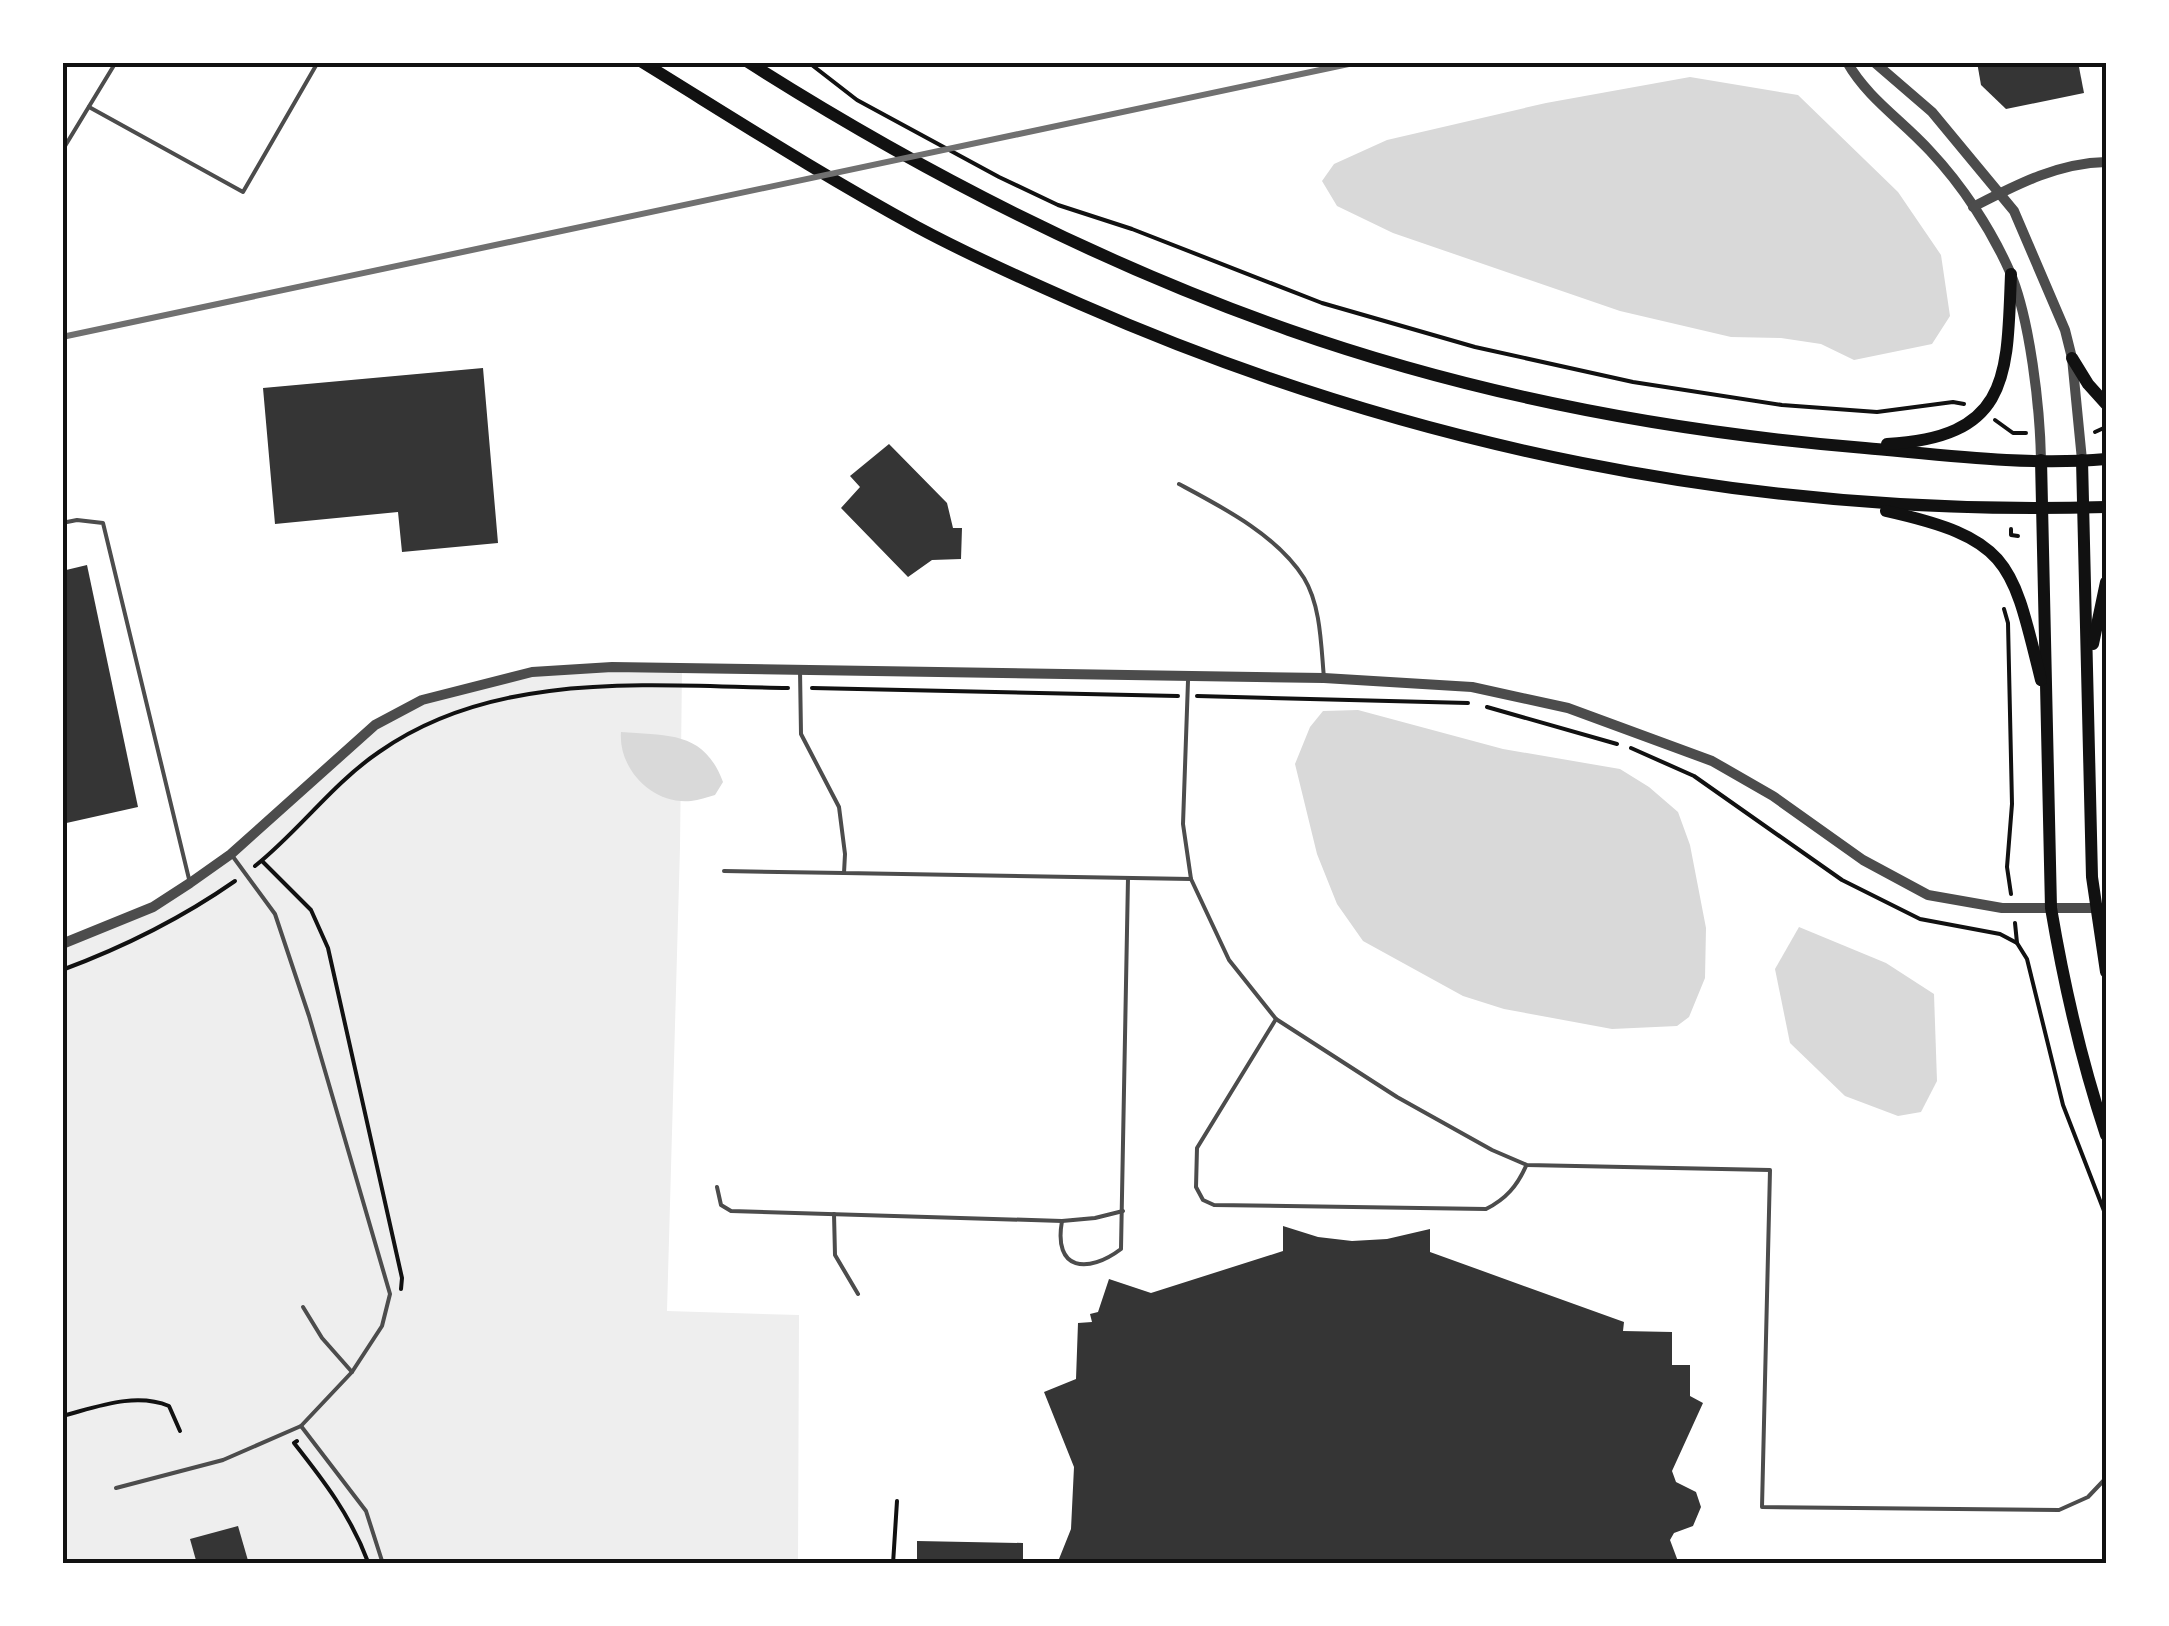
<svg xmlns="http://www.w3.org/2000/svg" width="2169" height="1626" font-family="'Fira Sans Condensed',sans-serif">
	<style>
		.green { fill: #eee }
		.water { fill: #d9d9d9 }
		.building { fill: #353535 }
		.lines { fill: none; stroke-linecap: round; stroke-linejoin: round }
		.path { stroke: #111; stroke-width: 4 }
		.service { stroke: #4c4c4c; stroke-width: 4 }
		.tertiary { stroke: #4c4c4c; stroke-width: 10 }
		.primary { stroke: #111; stroke-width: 12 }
		.rail { stroke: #707070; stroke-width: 6 }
		.neatline { fill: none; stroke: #111; stroke-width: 4 }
	</style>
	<rect width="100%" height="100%" fill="#fff"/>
	<path class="green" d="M682 668 680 847 667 1311 799 1315 798 1563 63 1564V944L153 907 190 883 375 725 422 700 532 672Z"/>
	<g class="water">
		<path d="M1690 77 1798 95 1898 192 1941 255 1950 316 1932 344 1854 360 1821 344 1781 338 1731 337 1620 311 1393 233 1337 206 1322 181 1334 164 1387 140 1546 103Z"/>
		<path d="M1358 710 1503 749 1620 769 1649 787 1678 812 1690 845 1706 928 1705 978 1689 1017 1677 1026 1612 1029 1504 1009 1463 996 1363 941 1337 904 1317 854 1295 764 1310 727 1323 711Z"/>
		<path d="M621 732C669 736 704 731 723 782L715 795C707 797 699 800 691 801 653 805 618 769 621 732Z"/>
		<path d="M1799 927 1886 963 1934 994 1937 1081 1921 1112 1898 1116 1845 1096 1790 1043 1775 969Z"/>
	</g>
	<g class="building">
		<path d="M1977 62H2078L2084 93 2006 109 1981 85Z"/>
		<path d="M483 368 498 543 402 552 398 512 275 524 263 388Z"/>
		<path d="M889 444 947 503 953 528H962L961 559 932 560 908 577 841 508 860 487 850 476Z"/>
		<path d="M87 565 138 807 62 824V571Z"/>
		<path d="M1283 1226 1318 1237 1352 1241 1387 1239 1430 1229V1252L1624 1322 1623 1331 1672 1332V1365H1690V1396L1703 1403 1672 1471 1676 1482 1696 1492 1701 1507 1693 1526 1674 1533 1670 1540 1679 1564H1057L1071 1529 1074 1467 1044 1392 1076 1379 1078 1323 1092 1322 1090 1314 1098 1312 1109 1279 1151 1293 1283 1251Z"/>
		<path d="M238 1526 249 1564H197L190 1539Z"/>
		<path d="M917 1541 1023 1543V1564H917Z"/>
	</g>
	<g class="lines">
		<g class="path">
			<path d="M808 62 857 100 999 177 1058 205 1132 229 1322 303 1475 347 1633 382 1782 405 1877 412 1953 402 1964 404"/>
			<path d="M1995 420 2013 433H2026"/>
			<path d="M2095 432 2106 427"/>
			<path d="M2011 529V535L2018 536"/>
			<path d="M2105 533 2106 535"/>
			<path d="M2004 609 2008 623 2012 804 2007 867 2011 894"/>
			<path d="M812 688 1178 696"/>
			<path d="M1197 696 1468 703"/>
			<path d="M1487 707 1617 744"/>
			<path d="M1631 748 1694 776 1842 880 1920 919 2000 934 2017 943"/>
			<path d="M262 861 311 910 328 948 402 1278 401 1289"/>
			<path d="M255 866C299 831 332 784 379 752 496 669 652 686 788 688"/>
			<path d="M2015 923 2017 943 2027 959 2063 1105 2106 1216"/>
			<path d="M62 970C124 947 182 918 235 881"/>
			<path d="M62 1416C97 1407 135 1392 169 1406L180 1431"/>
			<path d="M297 1441 294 1443C324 1481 351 1516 368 1562"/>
			<path d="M893 1564 897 1501"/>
		</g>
		<g class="service">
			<path d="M1015 62H1016"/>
			<path d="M89 107 243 192 318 62"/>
			<path d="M62 151 116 62"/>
			<path d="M1179 484C1222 507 1277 535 1304 578 1321 606 1321 646 1324 678"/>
			<path d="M62 523 77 520 103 523 189 879"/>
			<path d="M800 670 801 734 839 807 845 854 844 873 1191 879"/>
			<path d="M1188 681 1183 824 1191 879 1229 960 1276 1019 1397 1097 1492 1150 1527 1165 1770 1170 1762 1507 2059 1510 2088 1497 2106 1478"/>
			<path d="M724 871 844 873"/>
			<path d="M1276 1019 1197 1148 1196 1187 1203 1200 1214 1205 1486 1209C1506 1199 1517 1186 1526 1166"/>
			<path d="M717 1187 721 1205 731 1211 1062 1221 1095 1218 1123 1211"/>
			<path d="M834 1214 835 1255 858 1294"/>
			<path d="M1062 1221C1053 1271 1088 1274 1121 1249L1128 878"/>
			<path d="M303 1307 322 1338 352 1372"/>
			<path d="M301 1426 366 1511 383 1564"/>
			<path d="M116 1488 223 1460 301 1426 352 1372 382 1326 390 1294 309 1016 275 914 231 854"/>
		</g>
		<g class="tertiary">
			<path d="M1847 62C1868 99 1902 120 1930 151 1962 185 1991 229 2010 272 2030 319 2040 407 2041 460"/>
			<path d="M1874 62 1932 112 2014 211 2065 330 2072 358 2082 460"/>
			<path d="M1973 207C2016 185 2057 163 2106 162"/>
			<path d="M62 944 153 907 190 883 231 854 375 725 422 700 532 672 612 667 1324 678 1472 687 1568 708 1712 761 1773 796 1863 860 1928 895 2002 908H2096"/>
		</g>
		<g class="primary">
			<path d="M642 62C733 118 823 176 917 227 969 255 1025 280 1080 304 1403 446 1753 518 2106 507"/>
			<path d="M748 62C918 170 1099 263 1289 330 1474 395 1670 432 1865 448 1944 455 2027 466 2106 459"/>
			<path d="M2072 358 2088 384 2106 404"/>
			<path d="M1887 444C2011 437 2007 375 2011 274"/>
			<path d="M2041 460 2051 908C2064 985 2081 1060 2106 1135"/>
			<path d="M2082 460 2092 877 2106 972"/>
			<path d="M1886 511C2011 539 2012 562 2041 680"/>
			<path d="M2093 644 2106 582"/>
		</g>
		<path class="rail" d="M62 337 1358 62"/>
	</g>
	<rect width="2169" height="1626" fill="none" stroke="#ffffff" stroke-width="130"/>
	<rect x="65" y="65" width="2039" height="1496" class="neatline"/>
</svg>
